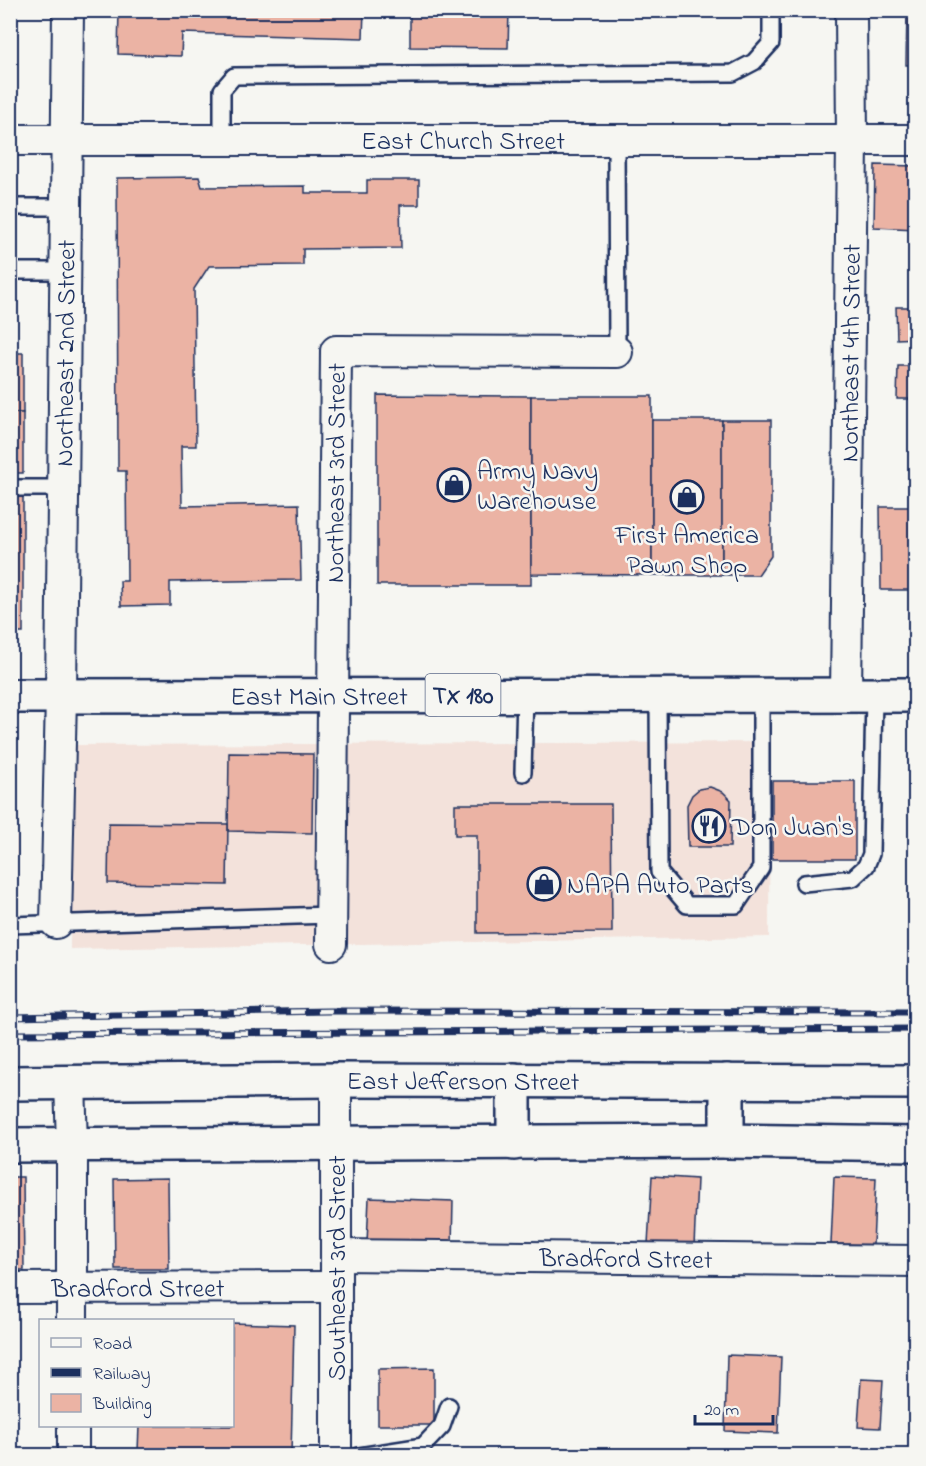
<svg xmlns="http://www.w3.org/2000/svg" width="926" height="1466" font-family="'Indie Flower',sans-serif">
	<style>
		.built { fill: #f3e2db }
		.building { fill: #ebb3a4; stroke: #1b2f5e; stroke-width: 1.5 }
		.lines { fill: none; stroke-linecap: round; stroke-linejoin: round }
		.lane-casing { stroke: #1b2f5e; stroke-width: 20 }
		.street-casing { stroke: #1b2f5e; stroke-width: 34 }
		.secondary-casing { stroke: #1b2f5e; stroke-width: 38 }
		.primary-casing { stroke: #1b2f5e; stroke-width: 38 }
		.lane { stroke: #f6f6f2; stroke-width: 15 }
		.street { stroke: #f6f6f2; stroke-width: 30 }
		.secondary { stroke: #f6f6f2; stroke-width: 33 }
		.primary { stroke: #f6f6f2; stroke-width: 33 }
		.rail-casing { stroke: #1b2f5e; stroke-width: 7 }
		.rail { stroke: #f6f6f2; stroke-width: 4.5; stroke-dasharray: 14; stroke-linecap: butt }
		.labels { text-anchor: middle; stroke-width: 5; stroke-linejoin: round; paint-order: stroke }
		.shield { fill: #f6f6f2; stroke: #5d6b8a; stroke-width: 1.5 }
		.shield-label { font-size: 24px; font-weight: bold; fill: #1b2f5e }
		.street-label { font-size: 26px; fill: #1b2f5e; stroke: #f6f6f2 }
		.poi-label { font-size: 26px; fill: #1b2f5e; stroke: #f6f6f2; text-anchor: start }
	</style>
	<rect width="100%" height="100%" fill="#f6f6f2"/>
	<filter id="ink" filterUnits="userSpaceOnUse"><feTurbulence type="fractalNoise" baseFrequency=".0167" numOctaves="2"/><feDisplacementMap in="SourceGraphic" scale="12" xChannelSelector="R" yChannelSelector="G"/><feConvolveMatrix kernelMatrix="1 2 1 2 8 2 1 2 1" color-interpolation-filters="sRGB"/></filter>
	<g filter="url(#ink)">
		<g class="built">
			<path d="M770 742 769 937 70 949 72 745Z"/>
			<path d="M10 756H17V948H11Z"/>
		</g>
		<g class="building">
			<path d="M119 10H364L363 38 182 33 181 56 118 54Z"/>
			<path d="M410 10H509L508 48 410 47Z"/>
			<path d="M907 10H916V65H906Z"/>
			<path d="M875 165 916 166V229L874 227Z"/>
			<path d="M199 177 202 187 305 186V193H367V180H419V205H400L401 248 303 249V265L209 266 194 289 196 446H181L182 506 299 504 301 580 170 582V605L121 606 120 581H127L126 471H118L117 178Z"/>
			<path d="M896 307H916V338L897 339Z"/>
			<rect x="10" y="353" width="13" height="60"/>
			<path d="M898 366H916V399H897Z"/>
			<path d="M377 395 531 396V585H377Z"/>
			<path d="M531 396H652V575L531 574Z"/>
			<rect x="10" y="413" width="13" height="60"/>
			<rect x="652" y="420" width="70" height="155"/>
			<path d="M722 420H771V556L758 575H722Z"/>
			<rect x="10" y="497" width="13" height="136"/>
			<path d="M880 507H916V590H881Z"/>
			<path d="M229 753 313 754 312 833 228 831Z"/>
			<rect x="772" y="781" width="83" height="78"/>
			<path d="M710 787 723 792 731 800 730 847H688L687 805 692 795 699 789Z"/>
			<path d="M455 804H611L612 932 477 933V835H455Z"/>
			<path d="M109 823 228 824 227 885 108 883Z"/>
			<path d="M652 1176 697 1179 694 1246 648 1244Z"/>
			<path d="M10 1177H23L24 1270H10Z"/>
			<path d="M834 1177 876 1178 873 1245 831 1244Z"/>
			<path d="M168 1178 169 1269H115L114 1179Z"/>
			<path d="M369 1198 453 1201 452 1246 367 1243Z"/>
			<path d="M232 1323 294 1325 291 1455 138 1451 139 1426H232Z"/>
			<path d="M727 1355 781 1357 778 1433 725 1431Z"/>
			<path d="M434 1368V1425H378V1369Z"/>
			<path d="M861 1379 883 1380 880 1428 858 1427Z"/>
		</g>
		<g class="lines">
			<g class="lane-casing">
				<g id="lane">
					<path d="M222 141V90L234 76 733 73 754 62 771 43V10"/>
					<path d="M616 141 617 352"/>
					<path d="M10 207H66"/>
					<path d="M10 271H65"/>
					<path d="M10 488H63"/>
					<path d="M658 695 659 872 687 905H736L761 868V695"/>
					<path d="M523 773 525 695"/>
					<path d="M804 883 853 878 866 866 871 854 874 695"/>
					<path d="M10 925 331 915"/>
					<path d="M359 1456 423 1446 442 1426 449 1406"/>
				</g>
			</g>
			<g class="street-casing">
				<g id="street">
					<path id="s1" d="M10 140H916"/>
					<path id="s2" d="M846 695 852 140 851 10"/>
					<path id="s3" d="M56 923 61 696 68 10"/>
					<path id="s4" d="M331 944 336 351 617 352"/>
					<path d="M70 1083 72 1144V1320"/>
					<path id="s5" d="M336 1255 916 1261"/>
					<path id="s6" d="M10 1288 336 1287"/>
					<path d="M73 1426V1456"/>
					<path d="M336 1456V1080"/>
				</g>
			</g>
			<g class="secondary-casing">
				<g id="secondary">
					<path d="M727 1081V1141"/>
					<path id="s7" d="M10 1083 336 1080 916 1082"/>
					<path d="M514 1143V1080"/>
					<path d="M10 1145 727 1141 916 1144"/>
				</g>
			</g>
			<g class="primary-casing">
				<g id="primary">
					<path id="s8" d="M10 696 916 695"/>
				</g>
			</g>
			<use href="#lane" class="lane"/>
			<use href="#street" class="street"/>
			<use href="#secondary" class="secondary"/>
			<use href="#primary" class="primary"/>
			<g class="rail-casing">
				<g id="rail">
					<path d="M10 1017 329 1011 916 1012"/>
					<path d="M10 1034 916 1029"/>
				</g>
			</g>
			<use href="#rail" class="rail"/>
		</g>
	</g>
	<defs>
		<g id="shop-ring" transform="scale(1.725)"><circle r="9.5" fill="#f6f6f2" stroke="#1b2f5e" stroke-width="1.5"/><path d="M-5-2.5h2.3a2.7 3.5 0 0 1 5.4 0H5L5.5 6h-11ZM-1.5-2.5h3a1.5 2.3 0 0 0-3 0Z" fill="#1b2f5e"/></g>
		<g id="restaurant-ring" transform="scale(1.725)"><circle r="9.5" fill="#f6f6f2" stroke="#1b2f5e" stroke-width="1.5"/><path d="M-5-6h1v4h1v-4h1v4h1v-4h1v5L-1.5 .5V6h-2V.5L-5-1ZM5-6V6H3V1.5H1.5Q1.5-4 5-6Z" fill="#1b2f5e"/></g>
	</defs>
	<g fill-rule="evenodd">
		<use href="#shop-ring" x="454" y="485"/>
		<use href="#shop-ring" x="687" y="497"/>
		<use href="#restaurant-ring" x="709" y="826"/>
		<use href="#shop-ring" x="544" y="884"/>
	</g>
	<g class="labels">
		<rect class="shield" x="425.5" y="674" width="75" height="42" rx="4.5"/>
		<g class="shield-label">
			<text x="463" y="703">TX 180</text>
		</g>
		<g class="street-label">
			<text dy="9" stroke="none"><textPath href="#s1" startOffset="453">East Church Street</textPath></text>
			<text dy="9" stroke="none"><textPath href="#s3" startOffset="570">Northeast 2nd Street</textPath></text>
			<text dy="9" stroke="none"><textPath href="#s2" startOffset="342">Northeast 4th Street</textPath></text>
			<text dy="9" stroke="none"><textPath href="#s4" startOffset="471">Northeast 3rd Street</textPath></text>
			<text dy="9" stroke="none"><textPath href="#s8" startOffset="309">East Main Street</textPath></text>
			<text dy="9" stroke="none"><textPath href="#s7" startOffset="453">East Jefferson Street</textPath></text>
			<text dy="9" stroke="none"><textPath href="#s5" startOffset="290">Bradford Street</textPath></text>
			<text transform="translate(336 1268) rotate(-90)" y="9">Southeast 3rd Street</text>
			<text dy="9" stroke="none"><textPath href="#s6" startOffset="128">Bradford Street</textPath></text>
		</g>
		<g class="poi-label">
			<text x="477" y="479">Army Navy<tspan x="477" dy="30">Warehouse</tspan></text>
			<text x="687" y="543" text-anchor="middle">First America<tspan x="687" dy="30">Pawn Shop</tspan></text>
			<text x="732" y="835">Don Juan's</text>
			<text x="567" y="893">NAPA Auto Parts</text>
		</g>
	</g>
	<rect width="926" height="1466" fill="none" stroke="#f6f6f2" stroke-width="36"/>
	<rect x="18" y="18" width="890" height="1430" fill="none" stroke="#1b2f5e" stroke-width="2" filter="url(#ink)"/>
	<rect x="39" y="1319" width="195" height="108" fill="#f6f6f2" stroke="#9ea6b7" stroke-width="1.5"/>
	<rect x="51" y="1338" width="30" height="9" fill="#f6f6f2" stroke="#9ea6b7" stroke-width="1.5"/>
	<text x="93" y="1349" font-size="18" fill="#1b2f5e">Road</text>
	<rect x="51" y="1368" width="30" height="9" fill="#1b2f5e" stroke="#9ea6b7" stroke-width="1.5"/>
	<text x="93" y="1379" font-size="18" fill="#1b2f5e">Railway</text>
	<rect x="51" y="1394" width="30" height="18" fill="#ebb3a4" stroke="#9ea6b7" stroke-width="1.5"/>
	<text x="93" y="1409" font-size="18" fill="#1b2f5e">Building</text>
	<path d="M695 1415v9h78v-9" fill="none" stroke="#1b2f5e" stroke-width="3"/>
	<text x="704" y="1415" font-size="18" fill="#1b2f5e" stroke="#f6f6f2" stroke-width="4.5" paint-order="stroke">20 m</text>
</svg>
